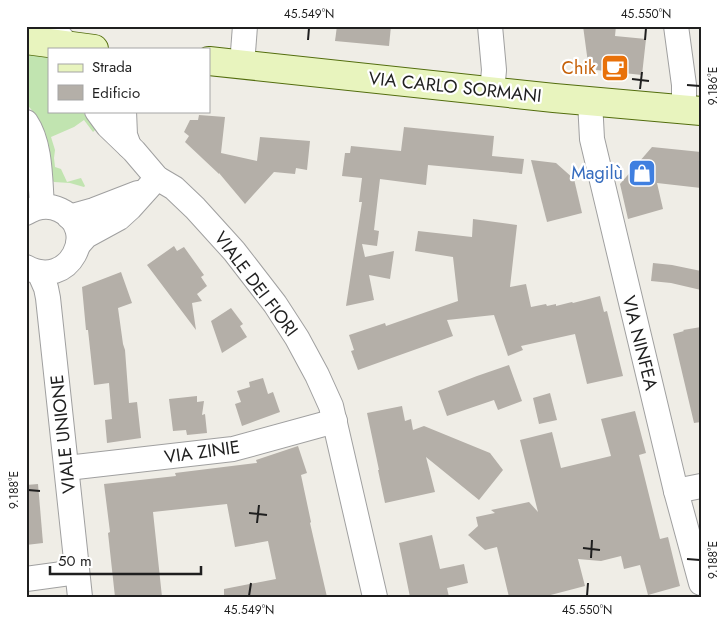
<svg xmlns="http://www.w3.org/2000/svg" width="727" height="623" font-family="Jost,sans-serif">
	<style>
		.grass { fill: #c1e4b0 }
		.building { fill: #b4afa8 }
		.lines { fill: none; stroke-linecap: round; stroke-linejoin: round }
		.minor-casing { stroke: #a0a0a0; stroke-width: 26 }
		.tertiary-casing { stroke: #a0a0a0; stroke-width: 30 }
		.secondary-casing { stroke: #536d0e; stroke-width: 30 }
		.minor { stroke: #fff; stroke-width: 24 }
		.tertiary { stroke: #fff; stroke-width: 28 }
		.secondary { stroke: #e8f4be; stroke-width: 28 }
		.ticks { fill: none; stroke: #1f1f1f; stroke-width: 2 }
		.labels { text-anchor: middle; stroke-width: 4.5; stroke-linejoin: round; paint-order: stroke }
		.food-label { font-size: 18px; fill: #c56008; stroke: #fff; text-anchor: end }
		.street-label { font-size: 18px; fill: #1f1f1f; stroke: #fff }
		.shop-label { font-size: 18px; fill: #366cbe; stroke: #fff; text-anchor: end }
		.neatline { fill: none; stroke: #1f1f1f; stroke-width: 2 }
		.ticks-label { font-size: 12px; text-anchor: middle; fill: #1f1f1f }
	</style>
	<rect width="100%" height="100%" fill="#efede6"/>
	<path class="grass" d="M26 54 49 56V111H82L96 129 93 132 84 120 74 127 51 137 55 150 54 158 55 167 61 169 67 182 81 178 85 186 84 187 70 183 54 182 53 181C48 152 49 125 26 104Z"/>
	<g class="building">
		<path d="M337 26H391L389 46 335 41Z"/>
		<path d="M583 26H616L615 36 646 39 642 75 596 70 597 65 588 63Z"/>
		<path d="M199 115 225 117 221 153 257 161 260 137 310 141 307 170 296 168 295 174 274 172 245 204 219 173V174L185 142 189 136 184 132 190 120H198Z"/>
		<path d="M404 127 494 136 492 156 524 159 522 174 428 165 426 185 380 179 374 230 379 231 377 246 362 244 365 257 394 251 390 279 369 275 374 300 346 306 362 202H359L362 178 342 176 345 153H350L351 146 401 151Z"/>
		<path d="M652 147 701 152V188L657 183 663 209 628 219 620 184Z"/>
		<path d="M531 160 556 163 574 179 582 213 547 222Z"/>
		<path d="M473 219 517 225 510 287 526 284 531 307 546 304 547 306 556 304V306L572 302 573 303 600 296 604 312 607 311 623 376 587 384 575 334 521 346 523 350 508 356 494 315 447 320 453 336 358 370 351 351 354 350 349 335 385 323 386 326 458 301 453 257 415 251 418 231 472 237Z"/>
		<path d="M174 246 177 251 184 247 204 275 201 277 207 286 197 294 202 301 192 303 196 330 147 265Z"/>
		<path d="M653 263 672 265 701 271V290L671 283 651 281Z"/>
		<path d="M121 272 132 303 118 308 123 344 125 350 129 403 137 402 141 438 107 443 105 420 112 419 109 383 94 385 88 330H86L82 287Z"/>
		<path d="M231 308 243 324 240 326 247 337 222 353 211 321Z"/>
		<path d="M701 327V422L694 423 673 334 684 331 683 330Z"/>
		<path d="M509 365 522 401 498 410 494 400 447 416 438 391 477 376Z"/>
		<path d="M263 378 268 394 273 392 280 412 242 426 235 404 241 402 237 391 250 387 249 382Z"/>
		<path d="M550 393 557 420 539 424 533 398Z"/>
		<path d="M197 396V402L204 401 202 415 205 414 207 433 187 435 186 430 173 431 169 399Z"/>
		<path d="M402 406 405 421 411 419 413 430 424 426 490 453 503 470 479 500 426 457 435 492 385 503 378 470H379L367 413Z"/>
		<path d="M635 411 646 453 639 455 660 539 668 537 680 586 648 595 640 565 624 569 621 556 601 561 578 559 585 586 543 597H509L497 547 485 550 468 535 478 526 476 517 495 513 491 510 529 502 538 512 520 440 552 432 561 468 611 456 601 419Z"/>
		<path d="M298 446 307 473 301 475 311 522 310 523 327 597H224V589L276 579 268 541 235 547 227 504 153 512 162 597H115L108 533 110 532 104 484 176 476 175 473 257 463 256 460Z"/>
		<path d="M38 484 43 543 26 545V485Z"/>
		<path d="M432 535 440 569 464 564 468 583 447 588 449 597H410L399 543Z"/>
	</g>
	<g class="lines">
		<g class="minor-casing">
			<g id="minor">
				<path d="M490 26 494 70 492 91"/>
				<path d="M676 26 684 85V110"/>
				<path d="M242 65 245 26"/>
				<path d="M590 101 592 139 676 491 701 583"/>
				<path d="M97 111 108 126 134 151 157 178 174 188 195 208 234 251 275 304 297 338 317 375 331 406 375 597"/>
				<path d="M124 111 125 135 129 146"/>
				<path d="M26 122C41 144 40 180 42 206"/>
				<path d="M26 213C37 206 48 204 60 210 100 229 69 291 26 267"/>
				<path d="M69 217 94 210 138 193"/>
				<path d="M78 245 86 236 119 218 130 208 157 178"/>
				<path d="M39 272 46 288 48 298 80 597"/>
				<path d="M67 468 233 449 335 421"/>
				<path d="M676 491 701 486"/>
				<path d="M26 579 77 572"/>
			</g>
		</g>
		<g class="tertiary-casing">
			<path id="tertiary" d="M48 26 65 45"/>
		</g>
		<g class="secondary-casing">
			<g id="secondary">
				<path d="M26 40 94 49"/>
				<path d="M209 61 554 98 701 111"/>
			</g>
		</g>
		<use href="#minor" class="minor"/>
		<use href="#tertiary" class="tertiary"/>
		<use href="#secondary" class="secondary"/>
	</g>
	<path class="ticks" d="M308 40 309 28M645 40 646 28M632 79 649 81M687 85 700 86M640 89 642 72M28 490 40 491M249 513 267 515M257 523 259 505M583 548 600 550M591 558 592 540M687 559 700 560M249 596 251 583M587 596 588 583"/>
	<defs>
		<g id="cafe-square" transform="scale(1.4375)"><rect x="-9" y="-9" width="18" height="18" rx="4" fill="#e8710a" stroke="#fff"/><path d="M-5.5-4.5H6V0H3Q3 3.5 0 3.5H-2.5Q-5.5 3.5-5.5 0ZM3-3.2v2h1.7v-2ZM-6 4.5H4V6H-6Z" fill="#fff"/></g>
		<g id="shop-square" transform="scale(1.4375)"><rect x="-9" y="-9" width="18" height="18" rx="4" fill="#3f7fe0" stroke="#fff"/><path d="M-5-2.5h2.3a2.7 3.5 0 0 1 5.4 0H5L5.5 6h-11ZM-1.5-2.5h3a1.5 2.3 0 0 0-3 0Z" fill="#fff"/></g>
	</defs>
	<g fill-rule="evenodd">
		<use href="#cafe-square" x="615" y="68"/>
		<use href="#shop-square" x="642" y="173"/>
	</g>
	<g class="labels">
		<g class="food-label">
			<text x="596" y="74">Chik</text>
		</g>
		<g class="street-label">
			<text transform="translate(455 87) rotate(6)" y="6">VIA CARLO SORMANI</text>
			<text transform="translate(256 284) rotate(53)" y="6">VIALE DEI FIORI</text>
			<text transform="translate(640 343) rotate(76)" y="6">VIA NINFEA</text>
			<text transform="translate(63 434) rotate(-96)" y="6">VIALE UNIONE</text>
			<text transform="translate(202 452) rotate(-8)" y="6">VIA ZINIE</text>
		</g>
		<g class="shop-label">
			<text x="623" y="179">Magilù</text>
		</g>
	</g>
	<rect width="727" height="623" fill="none" stroke="#ffffff" stroke-width="55"/>
	<rect x="48" y="48" width="162" height="65" fill="#ffffff" stroke="#a5a5a5"/>
	<rect x="58" y="64" width="25" height="8" fill="#e8f4be" stroke="#a5a5a5"/>
	<text x="92" y="72" font-size="15" fill="#1f1f1f">Strada</text>
	<rect x="58" y="85" width="25" height="15" fill="#b4afa8" stroke="#a5a5a5"/>
	<text x="92" y="98" font-size="15" fill="#1f1f1f">Edificio</text>
	<path d="M50 566v8h151v-8" fill="none" stroke="#1f1f1f" stroke-width="2.5"/>
	<text x="58" y="566" font-size="15" fill="#1f1f1f" stroke="#ffffff" stroke-width="4" paint-order="stroke">50 m</text>
	<rect x="28" y="28" width="672" height="568" class="neatline"/>
	<g class="ticks-label">
		<text x="309" y="18">45.549°N</text>
		<text x="646" y="18">45.550°N</text>
		<text transform="translate(713 86) rotate(-90)" y="4">9.186°E</text>
		<text transform="translate(14 490) rotate(-90)" y="4">9.188°E</text>
		<text transform="translate(713 560) rotate(-90)" y="4">9.188°E</text>
		<text x="249" y="614">45.549°N</text>
		<text x="587" y="614">45.550°N</text>
	</g>
</svg>
